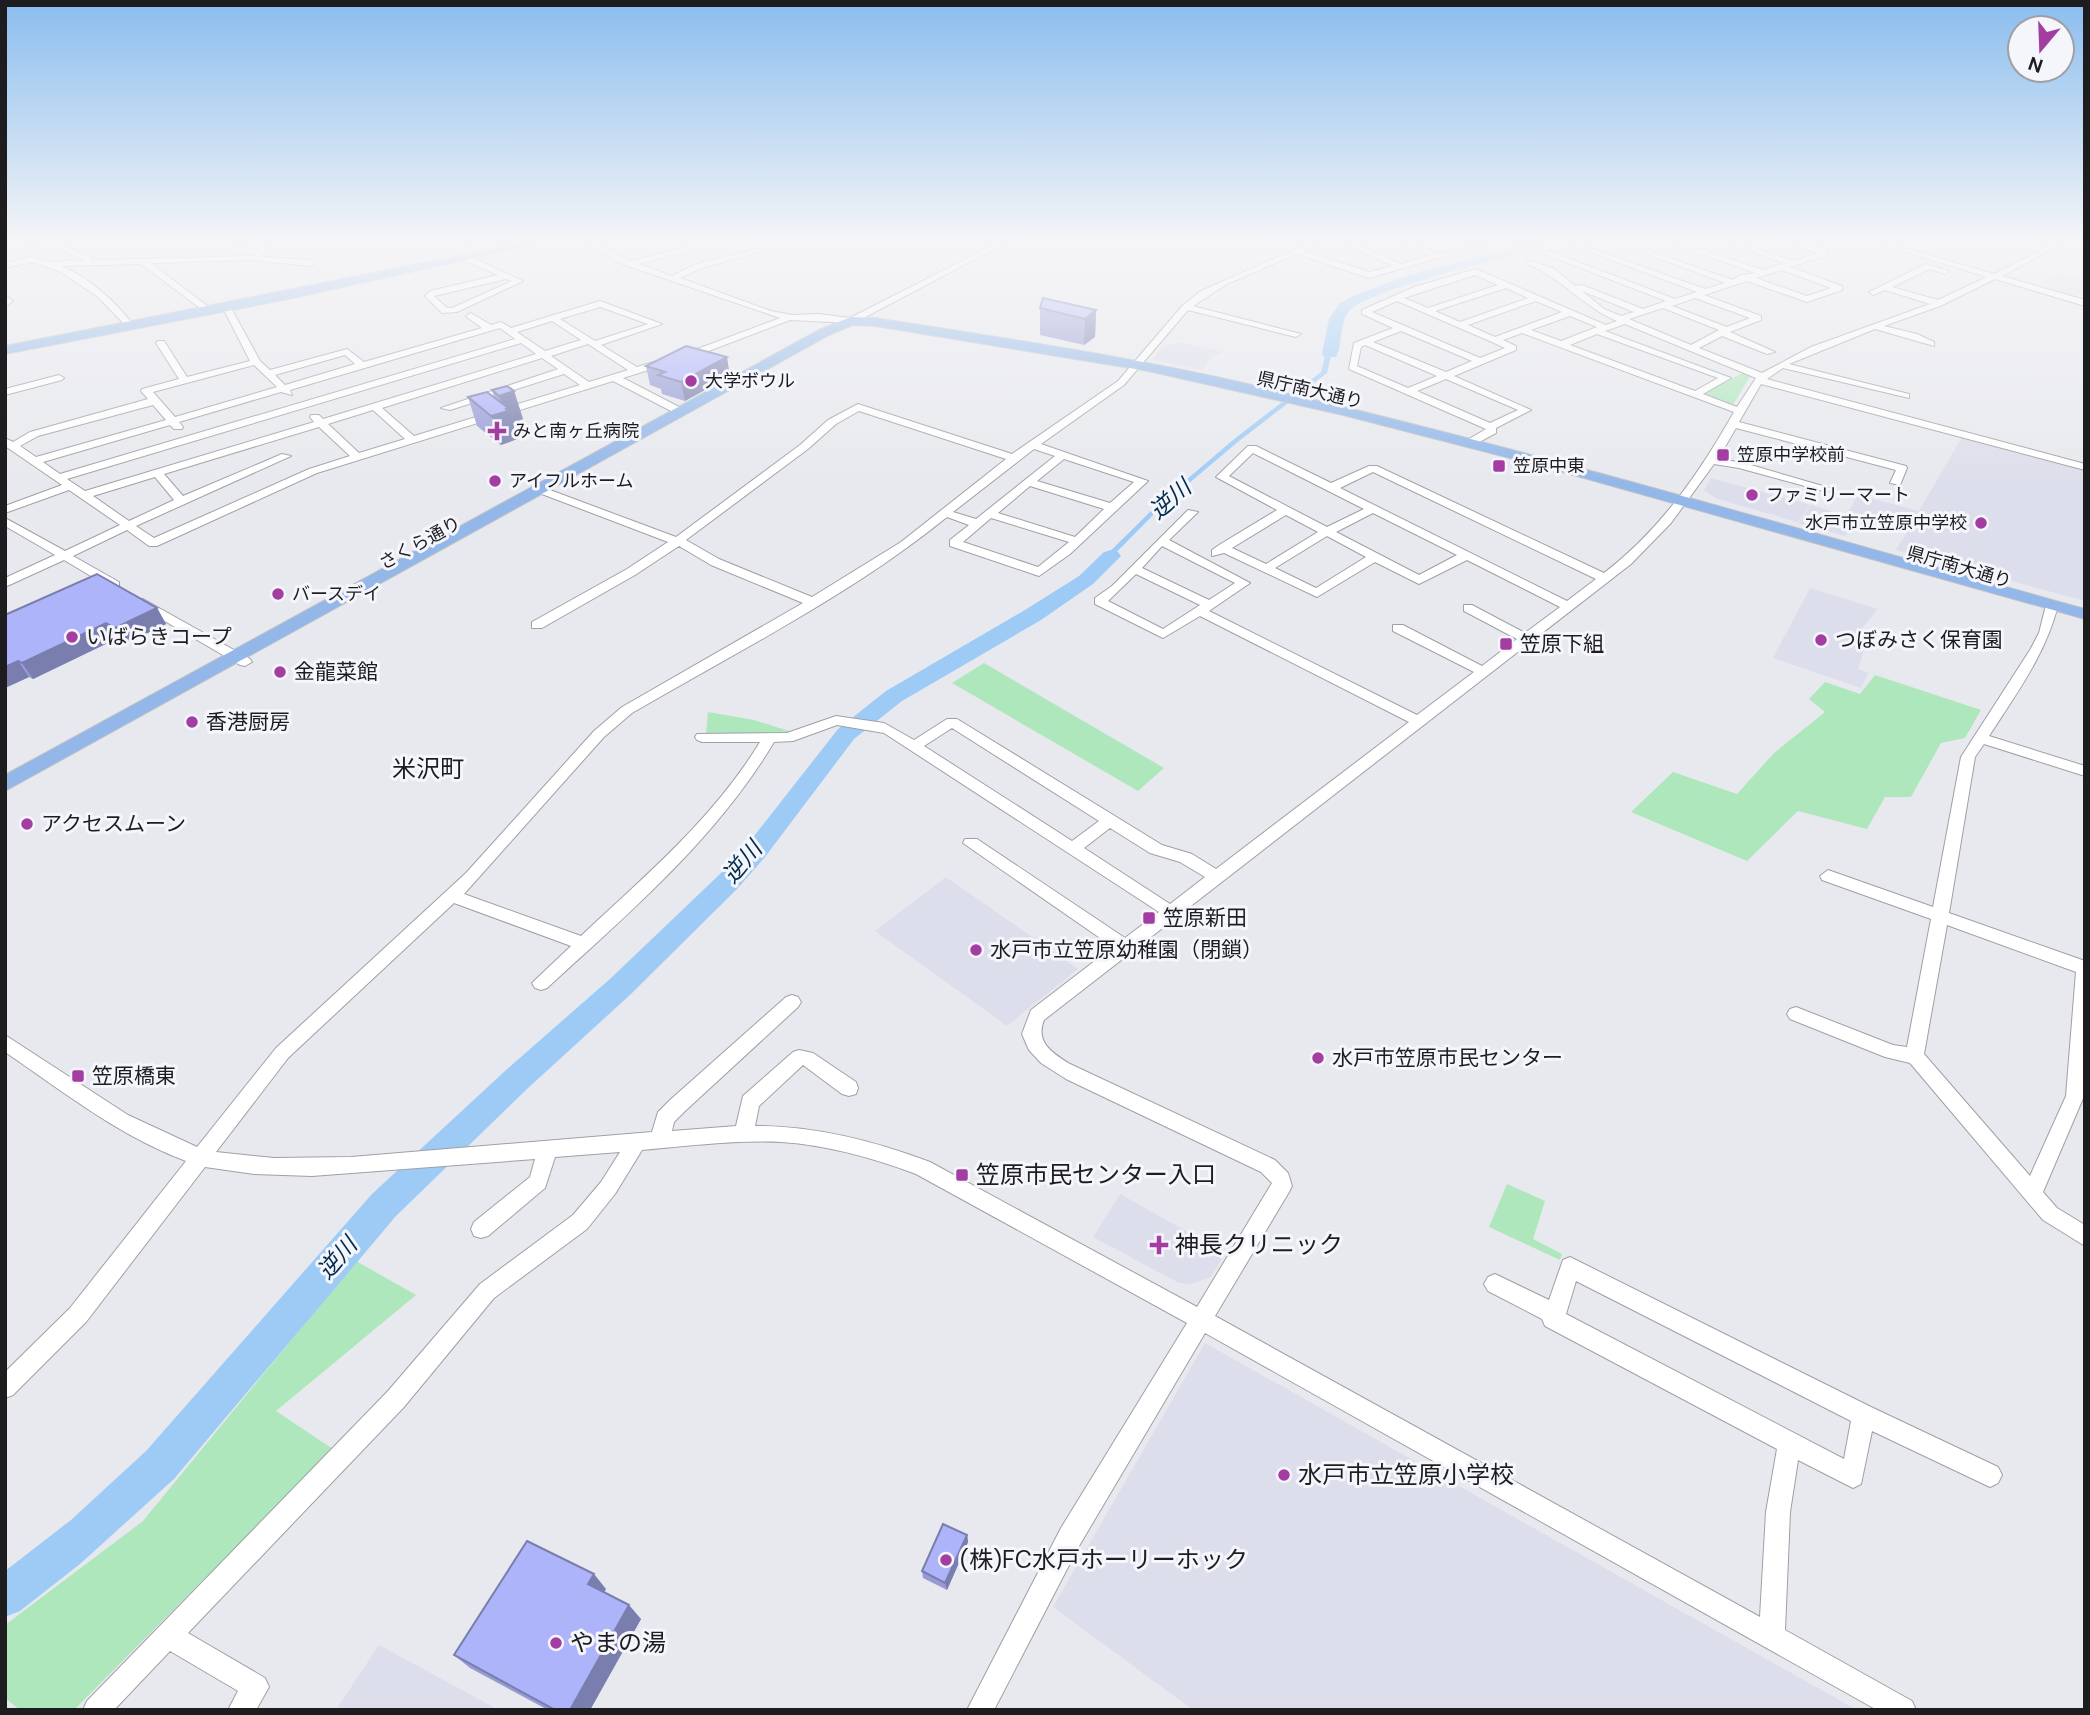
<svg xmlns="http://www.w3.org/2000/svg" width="2090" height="1715" font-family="'DM Sans','Noto Sans JP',sans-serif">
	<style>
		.built { fill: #dddeeb }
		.green { fill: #afe7bc }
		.water { fill: #9ecbf6 }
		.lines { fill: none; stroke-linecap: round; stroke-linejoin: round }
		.river { fill: #9ecbf6; fill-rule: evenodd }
		.minor-casing { stroke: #9fa0a5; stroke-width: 2 }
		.major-casing { stroke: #c4c4c5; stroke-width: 2 }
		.minor { fill: #fff; fill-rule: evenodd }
		.major { fill: #92b7e8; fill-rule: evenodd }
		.wall { fill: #969bd6 }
		.shaded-wall { fill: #7a7eae }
		.building { fill: #aeb4f9; stroke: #7a7eae; stroke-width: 2 }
		.poi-dot { fill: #a43da1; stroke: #f5f6fc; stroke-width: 2.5 }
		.labels { text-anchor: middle; stroke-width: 6; stroke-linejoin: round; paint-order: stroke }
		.far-poi-label { font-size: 18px; fill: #1d1d1f; stroke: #f5f6fc; text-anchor: start }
		.far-street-label { font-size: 18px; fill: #1d1d1f; stroke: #f5f6fc }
		.poi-label { font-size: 21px; fill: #1d1d1f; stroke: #f5f6fc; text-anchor: start }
		.water-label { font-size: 23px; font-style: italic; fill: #002b4d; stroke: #f5f6fc }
		.quarter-label { font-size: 24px; fill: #1d1d1f; stroke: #f5f6fc }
		.near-poi-label { font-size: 24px; fill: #1d1d1f; stroke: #f5f6fc; text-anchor: start }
	</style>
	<rect width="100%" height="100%" fill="#e8e9ee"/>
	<g class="built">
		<path d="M2060 273 2085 280V292L2073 298 2046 291 2053 286 2042 282Z"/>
		<path d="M1180 342 1222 352 1211 358 1202 370 1152 360 1163 346Z"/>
		<path d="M1962 437 2085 469V601L1896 550 1907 532 1847 514 1858 495 1919 511Z"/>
		<path d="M1711 478 1810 505 1797 522 1715 498 1704 490Z"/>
		<path d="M1811 505 1855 518 1845 536 1798 523Z"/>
		<path d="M1810 588 1878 609 1857 634 1861 635 1858 642 1866 644 1858 669 1869 673 1861 688 1773 658Z"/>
		<path d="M946 877 1078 969 1007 1026 875 931Z"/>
		<path d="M1120 1194 1225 1253 1211 1277 1191 1284 1179 1283 1093 1237Z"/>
		<path d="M1205 1343 1857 1710H1193L1053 1607Z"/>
		<path d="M379 1645 499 1710H336Z"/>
	</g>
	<g class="green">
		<path d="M1747 371 1752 373 1733 405 1701 394Z"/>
		<path d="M984 663 1164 768 1138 791 952 683Z"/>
		<path d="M1875 675 1981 710 1965 738 1941 743 1911 797H1885L1867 829 1798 811 1747 861 1631 812 1673 772 1737 794 1774 753 1825 712 1809 699 1825 682 1860 694Z"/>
		<path d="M708 712 754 720 792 732 783 735H706Z"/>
		<path d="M1507 1184 1545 1201 1533 1239 1562 1254 1560 1260 1489 1227Z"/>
		<path d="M356 1261 416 1295 276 1411 333 1449 74 1710H20L5 1698V1625L143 1521Z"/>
	</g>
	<path class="water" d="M1335 318 1340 319 1327 373 1239 441 1163 505 1088 581 1082 579 1158 504 1233 440 1321 372Z"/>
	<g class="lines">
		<g class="river">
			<path d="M1527 244H1548L1546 247C1511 256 1369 289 1349 311 1339 323 1343 344 1336 357H1324L1322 354 1329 319 1339 304 1351 297 1403 277Z"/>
			<path d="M1111 550 1118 552 1121 556 1093 584 1041 620 902 701 854 739 765 857 737 889 631 994 527 1089 396 1216 174 1479 80 1564 20 1611 5 1617V1571L71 1520 146 1451 372 1194 505 1071 611 978 719 875 747 845 838 729 886 691 1025 610 1079 576 1104 552Z"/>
		</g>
		<g class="minor-casing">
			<g id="minor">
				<path d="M14 244H39L21 248Z"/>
				<path d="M52 244H66L64 246 92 257V260L254 256 260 249 237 244H257L269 247 262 257 311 260 315 263 311 266 249 260 151 263 211 309 212 311 208 314 141 264 61 266C91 279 115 301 135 327L130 330 98 297 61 272 34 262 5 268V263L30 257 50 262 85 260 52 247Z"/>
				<path d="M470 244H478L485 257H479Z"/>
				<path d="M586 244H595L631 261 698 244V248L639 264 672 276 696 264 760 248V252L702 268 680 278 771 311 792 315 819 314 850 318 995 244H1004L854 323 790 320 706 352 623 378 683 409V413H675L613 381 317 473 157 546H149L127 530 73 556 119 582V588H111L64 560 5 587V578L55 555 5 526V518L65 551 120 525 69 490 5 513V506L62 485 5 446V438L13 442 30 432 148 399 141 391 142 389 179 379 156 343 158 341H164L187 377 250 361 223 308 224 306H230L260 361 270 370 347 349 364 362 482 328 468 318 466 316 471 313 491 325 501 322 511 328 600 301 662 324 601 345 637 367 700 348 780 318 622 264ZM600 307 648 324 595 341 560 319ZM552 321 581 340 545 351 517 332ZM500 328 515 339 60 474 43 462 170 425 174 429H182L183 427 179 422 281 392 292 395 290 390ZM521 343 536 354 323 419 319 415H311L310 417 314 422 85 491 67 479ZM588 344 628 370 589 382 551 356ZM345 355 355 364 285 385 275 375ZM542 358 558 369 441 408 450 410 564 374 580 385 414 436 382 408ZM254 365 277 387 175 417 153 392ZM153 405 166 420 36 457 20 446 38 436ZM373 410 405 439 359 453 328 424ZM319 427 350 456 309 469 154 538 136 526 291 456 282 454 183 496 164 474ZM155 477 174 500 129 521 93 496Z"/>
				<path d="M1307 244H1317L1304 251 1369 272 1393 266 1345 244H1355L1401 264 1430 256 1404 244C1417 244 1425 251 1437 253 1452 255 1470 243 1486 244L1369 278 1297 254 1227 284 1193 306 1301 334 1296 337 1188 310 1124 385 1041 444 1148 481 1070 554 1039 576 950 546V540L969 525 947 517C851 595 738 651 632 713L604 737 464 894 581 936C645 876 714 818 760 742H702L697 740 695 737 697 734 787 733 836 716 884 723 914 740 947 719H957L1162 845 1192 854 1216 869 1409 722 1200 616 1163 638 1095 604V598L1112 586 1188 510 1198 512 1169 540 1250 583 1209 611 1417 715 1474 672 1393 631V625H1403L1482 666 1517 639 1464 611V605H1472L1525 633 1560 607 1467 560 1419 584 1375 562 1317 597 1224 553 1212 556V550L1219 545 1277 510 1216 477 1248 446H1256L1331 483 1369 466H1377L1604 573C1660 530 1699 474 1734 412L1522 333 1503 340 1516 346V350L1454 376 1531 410 1496 428V433L1472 446H1464V442L1486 429 1349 369 1354 343 1393 328 1362 314V310L1414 287 1476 269 1606 325 1617 321C1583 307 1561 277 1527 264V260L1553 268 1575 286 1582 285 1643 309 1666 301 1542 253 1549 251 1675 299 1697 292 1569 244H1579L1705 289 1725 283 1620 244H1630L1733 280 1741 275 1755 273 1673 244H1684L1763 270 1784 263 1730 244H1741L1793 261 1817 253 1794 244H1805L1828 251V255L1790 267 1842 286V290L1807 302 1747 281 1704 295 1761 316V320L1730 332 1775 352 1767 354 1722 336 1699 348 1762 373 1811 347 1930 304 1885 290 1873 295 1869 292 1926 264 1949 271 1945 274 1930 269 1892 287 1938 300 1987 277 1879 244H1890L1994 274 2053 244H2062L2002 276 2085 300V306L1995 279 1940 306 1884 326 1917 334 1934 342V346L1875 329 1789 364 1909 394V398L1783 368 1767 379 2085 464V470L1761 384 1739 422 1906 466 1907 468 1900 485 1890 483 1896 470 1736 428 1718 459 1744 463 1833 489 1827 492 1739 468 1714 464 1671 523 1631 564 1044 1020C1035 1042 1052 1053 1070 1064L1275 1160 1288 1173 1292 1186 1289 1192 1215 1316 1760 1617 1766 1512 1777 1449 1545 1326 1542 1319 1488 1291 1484 1284 1488 1277 1495 1274 1549 1300 1563 1260 1570 1257 1871 1407 1998 1467 2002 1475 1998 1483 1990 1487 1872 1431 1861 1484 1853 1488 1798 1460 1790 1512 1785 1630 1912 1701 1916 1710H1877L1205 1333 1079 1546 994 1710H967L1061 1528 1187 1323 916 1174C874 1158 827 1145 781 1142 735 1140 688 1146 642 1150L615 1194 587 1229 494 1298 404 1407 188 1633 265 1678 269 1687 256 1710H228L238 1691 170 1651 114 1710H83L87 1701 388 1391 480 1284 573 1215 601 1182 620 1152 555 1157 545 1188 488 1236 481 1238 474 1236 471 1229 474 1222 530 1177 535 1159 312 1176 254 1174 205 1167 86 1322 13 1395 5 1398V1372L70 1308 186 1161C119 1136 64 1092 5 1052V1035L128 1115 197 1147 276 1048 466 873 594 731 622 707 803 603 711 565 679 546 635 575 542 628H532V622L627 569 668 542 534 491V487H542L676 537 800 445 828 420 858 404 1012 454 1118 381 1183 305 1201 291ZM1782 270 1831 288 1807 296 1756 278ZM1475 275 1498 285 1428 308 1404 298ZM1506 288 1528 298 1460 322 1435 311ZM1582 291 1634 312 1621 316 1604 309ZM1695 298 1750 318 1727 327 1672 306ZM1397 301 1492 342 1505 348 1480 358 1372 312ZM1536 301 1562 312 1495 337 1468 325ZM1663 308 1719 330 1691 345 1629 319ZM1570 316 1597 327 1561 341 1531 330ZM1625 324 1756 378 1737 407 1703 394 1731 378 1605 331ZM1401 331 1472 361 1446 372 1373 342ZM1597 334 1718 378 1695 391 1570 345ZM1365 345 1437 376 1408 388 1357 366 1361 347ZM1446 379 1518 410 1490 423 1417 391ZM859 411 1006 459 901 542 812 597 719 559 686 540 808 449 836 424ZM1034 449 1055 456 976 519 953 512ZM1253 453 1364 509 1327 527 1229 476ZM1064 459 1134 482 1110 503 1037 481ZM1373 472 1596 579 1567 601 1340 488ZM1030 486 1104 509 1075 537 998 513ZM1373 513 1457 555 1419 575 1336 532ZM1286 515 1318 532 1266 564 1232 548ZM991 518 1069 542 1038 567 963 542ZM1327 536 1366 557 1316 588 1275 568ZM1162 546 1235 583 1209 600 1142 568ZM1136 574 1200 605 1163 629 1108 601ZM837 725 884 733 1159 912 1125 938 977 839H965L963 843 1113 947 1031 1010 1022 1034 1029 1050 1041 1063 1066 1079 1261 1172 1272 1183 1197 1307 930 1162C874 1141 816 1126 755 1126L759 1106 803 1065 842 1094 849 1096 856 1094 858 1088 856 1082 813 1053 799 1050 793 1052 743 1096 736 1126 672 1131 674 1122 684 1112 798 1007 801 1002 798 997 792 995 786 997 670 1100 658 1112 652 1132 351 1157 274 1158 216 1152 288 1058 454 903 571 946 532 983 535 988 541 990 547 988C629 913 717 838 774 742L793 741ZM952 728 1099 821 1072 841 924 746ZM1110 828 1150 853 1180 862 1205 877 1170 904 1084 848ZM1576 1281 1851 1421 1844 1459 1566 1314Z"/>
				<path d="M463 256H469L523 281 457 312 442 313 425 296 430 291 498 275 463 260ZM506 279 512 281 452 308H447L434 296Z"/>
				<path d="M5 295 13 301 5 307Z"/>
				<path d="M59 375 64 378 62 380 5 395V389Z"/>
				<path d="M143 599 250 659 252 662 245 666 240 665 139 606V600Z"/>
				<path d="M2052 601 2058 605C2046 654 2016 694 1989 736L2085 766V776L1984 744 1975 757 1949 913 2085 961 2084 1096 2043 1192 2057 1208 2085 1225V1246L2043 1220 1910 1063 1885 1057 1790 1019 1787 1014 1790 1009 1796 1007 1893 1045 1907 1047 1931 919 1822 880 1820 876 1828 870 1933 907 1961 757 2030 650 2039 633 2046 605ZM1947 925 2076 972 2066 1096 2030 1176 1924 1054Z"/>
			</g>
		</g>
		<g class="major-casing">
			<g id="major">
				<path d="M519 244H537L284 300 5 354V346Z"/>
				<path d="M851 317 875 318C997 337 1119 355 1239 382 1523 447 1803 531 2085 609V619L1552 469 1343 415 1148 371 875 326 853 325 829 335 5 791V775L821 329Z"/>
			</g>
		</g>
		<use href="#minor" class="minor"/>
		<use href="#major" class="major"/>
	</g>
	<g class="wall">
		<path d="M1040 308 1096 310 1095 337 1084 345 1040 335Z"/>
		<path d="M646 366 730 376 685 401 662 394 661 389 650 385Z"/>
		<path d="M492 390 514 391 523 419 513 423 517 439 501 445 477 426 468 397H494Z"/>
		<path d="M157 608 166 624 125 644 116 639 33 679 29 677 5 688V615Z"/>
		<path d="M967 1535 968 1542 947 1590 923 1578 922 1571Z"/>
		<path d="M606 1589 604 1592 641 1619 590 1710H548L470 1668 454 1655Z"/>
	</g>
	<g class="shaded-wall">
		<path d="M1096 310 1095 337 1084 345 1085 319Z"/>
		<path d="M727 357 730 376 685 401 681 382Z"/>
		<path d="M514 391 523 419 513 423 517 439 501 445 491 416 504 412 499 396Z"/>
		<path d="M157 608 166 624 125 644 115 628Z"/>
		<path d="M106 623 116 639 33 679 22 663Z"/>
		<path d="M18 661 29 677 5 688V667Z"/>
		<path d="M967 1535 968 1542 947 1590 945 1583Z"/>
		<path d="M594 1574 606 1589 600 1599 588 1584Z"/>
		<path d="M629 1605 641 1619 590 1710H570Z"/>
	</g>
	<g class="building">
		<path d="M1043 298 1096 310 1085 319 1040 308Z"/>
		<path d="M686 346 727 357 681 382 658 375 665 372 646 366Z"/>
		<path d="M507 386 514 391 499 396 492 390Z"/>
		<path d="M487 392 508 408 506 409 508 411 491 416 468 397Z"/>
		<path d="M97 574 157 608 115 628 106 623 22 663 18 661 5 667V615Z"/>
		<path d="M943 1524 967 1535 945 1583 922 1571Z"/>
		<path d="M527 1541 594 1574 588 1584 629 1605 570 1710H555L454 1655Z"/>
	</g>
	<linearGradient id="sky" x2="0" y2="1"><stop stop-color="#8abdee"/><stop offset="0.5" stop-color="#f5f5f7"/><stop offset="1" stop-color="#f5f5f7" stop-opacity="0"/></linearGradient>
	<rect width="2090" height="484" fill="url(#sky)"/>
	<g class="poi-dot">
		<circle cx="691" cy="381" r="7"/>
		<path d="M493.5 420.5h7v7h7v7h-7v7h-7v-7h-7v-7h7z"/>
		<rect x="1716" y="448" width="14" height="14" rx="3.5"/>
		<rect x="1492" y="459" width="14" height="14" rx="3.5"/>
		<circle cx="495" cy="481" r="7"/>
		<circle cx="1752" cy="495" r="7"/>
		<circle cx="1981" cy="523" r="7"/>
		<circle cx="278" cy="594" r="7"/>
		<circle cx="72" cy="637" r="7"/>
		<circle cx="1821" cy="640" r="7"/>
		<rect x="1499" y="637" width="14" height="14" rx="3.5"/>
		<circle cx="280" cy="672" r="7"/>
		<circle cx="192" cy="722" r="7"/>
		<circle cx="27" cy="824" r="7"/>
		<rect x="1142" y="911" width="14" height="14" rx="3.5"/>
		<circle cx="976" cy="950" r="7"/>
		<circle cx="1318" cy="1058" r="7"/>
		<rect x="71" y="1069" width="14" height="14" rx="3.5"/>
		<rect x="955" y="1168" width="14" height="14" rx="3.5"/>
		<path d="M1155.5 1234.5h7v7h7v7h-7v7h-7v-7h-7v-7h7z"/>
		<circle cx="1284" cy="1475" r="7"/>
		<circle cx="946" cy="1560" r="7"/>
		<circle cx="556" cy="1643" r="7"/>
	</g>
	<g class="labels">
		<g class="far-poi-label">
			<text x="705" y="387">大学ボウル</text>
			<text x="513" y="437">みと南ヶ丘病院</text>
			<text x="1737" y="461">笠原中学校前</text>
			<text x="1513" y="472">笠原中東</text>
			<text x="509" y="487">アイフルホーム</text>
			<text x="1766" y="501">ファミリーマート</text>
			<text x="1967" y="529" text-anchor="end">水戸市立笠原中学校</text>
			<text x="292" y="600">バースデイ</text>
		</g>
		<g class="far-street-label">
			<text transform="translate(1310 390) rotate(13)" y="6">県庁南大通り</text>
			<text transform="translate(420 543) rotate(-29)" y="6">さくら通り</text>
			<text transform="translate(1959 567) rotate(16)" y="6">県庁南大通り</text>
		</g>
		<g class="poi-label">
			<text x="86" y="644">いばらきコープ</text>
			<text x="1835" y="647">つぼみさく保育園</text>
			<text x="1520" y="651">笠原下組</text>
			<text x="294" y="679">金龍菜館</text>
			<text x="206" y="729">香港厨房</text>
			<text x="41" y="831">アクセスムーン</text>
			<text x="1163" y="925">笠原新田</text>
			<text x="990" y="957">水戸市立笠原幼稚園（閉鎖）</text>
			<text x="1332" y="1065">水戸市笠原市民センター</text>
			<text x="92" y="1083">笠原橋東</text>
		</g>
		<g class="water-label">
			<text transform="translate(1170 499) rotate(-41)" y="8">逆川</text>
			<text transform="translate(742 862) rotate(-50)" y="8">逆川</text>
			<text transform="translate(337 1258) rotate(-49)" y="8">逆川</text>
		</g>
		<g class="quarter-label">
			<text x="428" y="777">米沢町</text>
		</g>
		<g class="near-poi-label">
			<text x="976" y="1183">笠原市民センター入口</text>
			<text x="1175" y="1253">神長クリニック</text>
			<text x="1298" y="1483">水戸市立笠原小学校</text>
			<text x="960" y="1568">(株)FC水戸ホーリーホック</text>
			<text x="570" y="1651">やまの湯</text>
		</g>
	</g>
	<rect width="2090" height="1715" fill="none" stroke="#1d1d1f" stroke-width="14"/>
	<g transform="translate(2041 49) rotate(199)"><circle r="33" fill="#f5f6fc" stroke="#9f9fa4" stroke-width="2"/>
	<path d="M0-5L12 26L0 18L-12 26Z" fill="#a43da1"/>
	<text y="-10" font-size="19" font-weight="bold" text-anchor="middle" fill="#1d1d1f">N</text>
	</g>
</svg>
